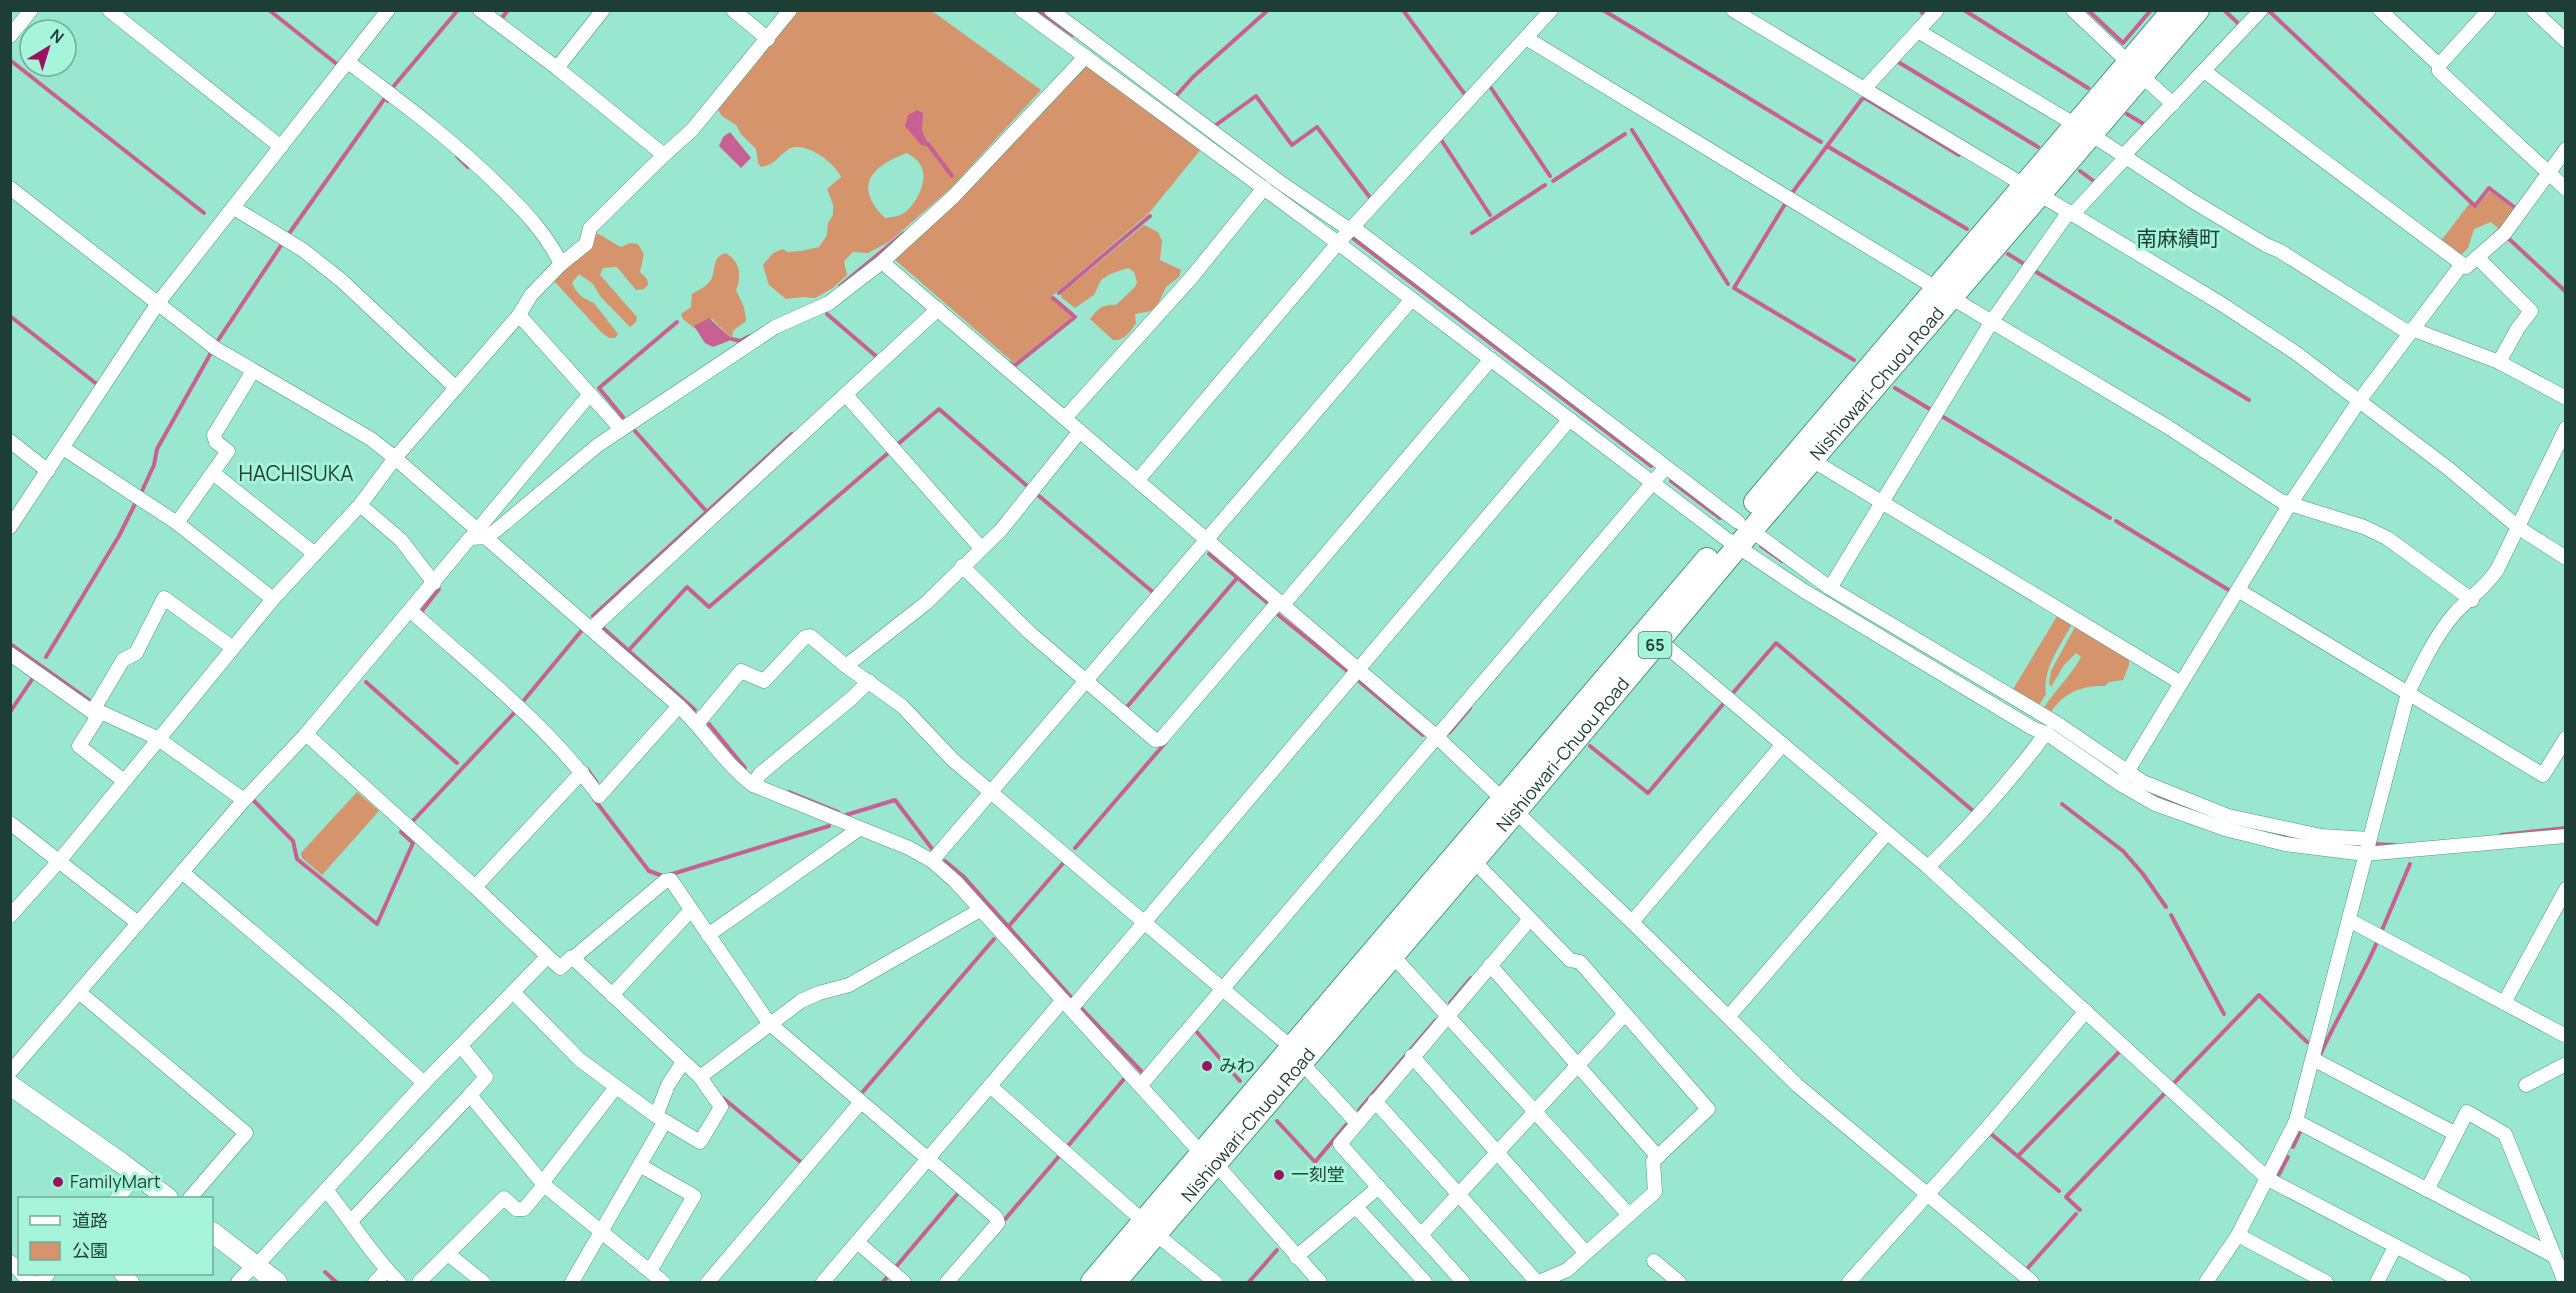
<svg xmlns="http://www.w3.org/2000/svg" width="2576" height="1293" font-family="Manrope,'Noto Sans JP',sans-serif">
	<style>
		.green { fill: #d5946c; fill-rule: evenodd }
		.water { fill: #c96092 }
		.lines { fill: none; stroke-linecap: round; stroke-linejoin: round }
		.stream { stroke: #c96092; stroke-width: 4 }
		.minor-casing { stroke: #4a9881; stroke-width: 15 }
		.secondary-casing { stroke: #4a9881; stroke-width: 21 }
		.primary-casing { stroke: #4a9881; stroke-width: 24 }
		.minor { stroke: #fff; stroke-width: 14 }
		.secondary { stroke: #fff; stroke-width: 20 }
		.primary { stroke: #fff; stroke-width: 22 }
		.poi-dot { fill: #9b1162; stroke: #a6f5db; stroke-width: 2 }
		.labels { text-anchor: middle; stroke-width: 6; stroke-linejoin: round; paint-order: stroke }
		.shield { fill: #a6f5db; stroke: #467566; stroke-width: 1.5 }
		.shield-label { font-size: 16px; font-weight: bold; fill: #1d3e34 }
		.street-label { font-size: 18px; fill: #1d3e34; stroke: #a6f5db }
		.poi-label { font-size: 18px; fill: #1d3e34; stroke: #a6f5db; text-anchor: start }
		.quarter-label { font-size: 21px; fill: #1d3e34; stroke: #a6f5db }
	</style>
	<rect width="100%" height="100%" fill="#99e7ce"/>
	<g class="green">
		<path d="M794 11H932L1041 90 950 189 889 242 868 253 853 252 844 261 847 275 833 288 815 298 803 297 786 299 769 285 763 265 773 253 783 249 787 252 801 251 819 247 827 235 828 223 833 215V204L827 189 841 177C835 163 805 140 789 149 778 156 775 165 761 167L758 163 756 149 741 134 736 125 722 116 717 108ZM907 153C912 156 918 160 921 166 929 180 916 205 904 213 898 217 892 217 885 218 852 186 872 166 907 153Z"/>
		<path d="M1087 63 1202 148 1149 213 1051 297 1073 316 1014 363 893 258Z"/>
		<path d="M2490 191 2517 212 2495 237 2493 233 2498 228 2491 222 2474 229 2468 248 2461 255 2440 242 2470 203 2476 208Z"/>
		<path d="M1144 225 1158 232 1162 241 1160 260 1181 270 1179 277 1166 287 1158 304 1151 311 1135 314 1136 323C1130 332 1124 341 1113 340L1090 319C1098 309 1102 304 1116 305L1135 287 1137 282 1134 272 1128 268 1110 274 1101 280 1094 295 1075 308 1061 297V294Z"/>
		<path d="M595 233C606 236 611 243 621 247L630 243 638 244 644 254 640 272 647 279 648 285 644 289 636 290 617 267 603 268 600 275 637 317 636 322 630 327 600 296 593 284 579 274 572 283C577 295 583 298 594 303L618 334 615 338H609L602 333 554 281Z"/>
		<path d="M725 253C740 260 742 276 736 290L744 307 746 321 733 331 732 339 712 319 694 328 683 319 681 314 691 307 692 294C699 290 708 286 712 278 716 267 712 258 725 253Z"/>
		<path d="M2059 613 2073 622C2062 644 2042 668 2046 694L2038 707 2012 691Z"/>
		<path d="M2077 623 2129 655V665L2123 680 2109 682 2105 686C2082 685 2063 693 2051 712L2043 709C2055 690 2070 677 2081 657L2076 653 2064 665 2051 687 2049 684 2051 671Z"/>
		<path d="M357 792 379 811 322 875 302 858 301 853Z"/>
	</g>
	<g class="water">
		<path d="M917 110 923 113 922 131 928 143 926 146 921 145 905 126 908 115Z"/>
		<path d="M730 132 751 158 741 168 719 146 723 137Z"/>
		<path d="M709 318 732 339 731 340 713 347 705 343 694 326Z"/>
	</g>
	<g class="lines">
		<g class="stream">
			<path d="M269 10 338 65"/>
			<path d="M1038 10 1073 35"/>
			<path d="M1403 10 1466 96"/>
			<path d="M1603 10 1821 142"/>
			<path d="M1920 10 1925 16"/>
			<path d="M1964 10 2088 88"/>
			<path d="M2088 10 2123 43 2151 10"/>
			<path d="M2224 10 2241 26"/>
			<path d="M2268 10 2475 206 2489 188 2518 210"/>
			<path d="M497 17 502 18 508 10"/>
			<path d="M10 60 204 213"/>
			<path d="M1895 60 2038 147"/>
			<path d="M1489 85 1550 176"/>
			<path d="M393 87 458 10"/>
			<path d="M1176 96 1193 77 1268 10"/>
			<path d="M2127 114 2147 126"/>
			<path d="M1216 125 1256 96 1292 145 1317 127 1371 199"/>
			<path d="M1632 130 1728 284"/>
			<path d="M1440 138 1490 215"/>
			<path d="M928 144 952 176"/>
			<path d="M1827 146 1967 229"/>
			<path d="M457 156 468 167 471 164"/>
			<path d="M2080 171 2095 182"/>
			<path d="M1553 181 1625 134"/>
			<path d="M1792 193 1862 99 1865 98 1959 155"/>
			<path d="M1785 204 1734 288 1854 360"/>
			<path d="M1472 233 1545 185"/>
			<path d="M288 235 385 98 388 101"/>
			<path d="M1350 236 1651 466"/>
			<path d="M2507 237 2566 292"/>
			<path d="M2008 254 2026 265"/>
			<path d="M2033 270 2249 400"/>
			<path d="M840 286 904 233"/>
			<path d="M1059 293 1150 216"/>
			<path d="M827 314 877 357 875 359"/>
			<path d="M10 316 98 385"/>
			<path d="M732 339 740 341 750 336"/>
			<path d="M217 342 282 244"/>
			<path d="M1010 363 1014 366 1075 317 1053 298"/>
			<path d="M1895 388 1933 411"/>
			<path d="M1940 415 2110 518"/>
			<path d="M623 417 599 388 677 322"/>
			<path d="M635 431 707 512"/>
			<path d="M898 444 939 409 1026 485"/>
			<path d="M1671 481 1720 518"/>
			<path d="M141 493 154 465 157 449 212 351"/>
			<path d="M1039 496 1154 593"/>
			<path d="M2116 521 2232 592"/>
			<path d="M1761 546 1782 561"/>
			<path d="M1209 554 1270 605"/>
			<path d="M1276 613 1346 670"/>
			<path d="M423 614 421 612 439 589"/>
			<path d="M593 616 792 434"/>
			<path d="M602 627 695 710"/>
			<path d="M10 644 90 701"/>
			<path d="M628 651 687 587 709 607 887 454"/>
			<path d="M46 657 119 536 136 502"/>
			<path d="M366 682 457 763"/>
			<path d="M1360 682 1423 735"/>
			<path d="M1732 694 1776 643 1972 810"/>
			<path d="M520 705 582 630"/>
			<path d="M1128 710 1126 708 1237 578"/>
			<path d="M10 712 33 678"/>
			<path d="M709 724 745 768"/>
			<path d="M1449 733 1470 708"/>
			<path d="M1590 746 1648 793 1724 703"/>
			<path d="M587 769 597 783"/>
			<path d="M2144 789 2209 816"/>
			<path d="M789 792 838 812"/>
			<path d="M594 799 649 871 663 876"/>
			<path d="M254 801 293 841 297 859 377 924 413 843 401 832 403 831"/>
			<path d="M2062 804 2123 851 2143 874 2166 907"/>
			<path d="M846 815 895 800 933 850"/>
			<path d="M411 823 515 712"/>
			<path d="M2262 830 2302 839"/>
			<path d="M2501 835 2566 828"/>
			<path d="M2374 844 2395 845"/>
			<path d="M1075 848 1166 742"/>
			<path d="M945 861 964 877 1071 997"/>
			<path d="M669 875 829 826"/>
			<path d="M2171 915 2224 1014"/>
			<path d="M1008 927 1065 861"/>
			<path d="M2382 930 2410 864"/>
			<path d="M1450 1003 1471 978"/>
			<path d="M1080 1007 1142 1072"/>
			<path d="M1195 1030 1240 1081"/>
			<path d="M2321 1053C2338 1015 2361 980 2377 942"/>
			<path d="M2175 1086 2173 1084 2259 995 2307 1042"/>
			<path d="M859 1094 860 1095 994 939"/>
			<path d="M723 1098 803 1164"/>
			<path d="M1359 1110 1436 1020"/>
			<path d="M1277 1121 1315 1162 1346 1125"/>
			<path d="M1988 1136 1990 1133 2059 1191"/>
			<path d="M1067 1147 1124 1079"/>
			<path d="M2293 1147 2300 1132"/>
			<path d="M2018 1156 2121 1050"/>
			<path d="M2279 1180 2278 1176 2288 1157"/>
			<path d="M2080 1210 2066 1197 2165 1093"/>
			<path d="M1001 1224 1061 1154"/>
			<path d="M895 1268 960 1191"/>
			<path d="M2025 1271 2076 1214"/>
			<path d="M325 1272 336 1282"/>
			<path d="M883 1282 889 1275"/>
			<path d="M1249 1282 1277 1250"/>
		</g>
		<g class="minor-casing">
			<g id="minor">
				<path d="M109 10 281 147"/>
				<path d="M480 10 557 68 664 155 692 130 790 10"/>
				<path d="M733 10 768 39"/>
				<path d="M1022 10 1338 243 1725 538 1801 589 2032 728 2046 733 2120 784 2155 804 2225 829 2285 844 2365 854 2566 836"/>
				<path d="M1051 10 1281 183 1350 230"/>
				<path d="M1733 10 2220 303 2296 353 2449 469 2519 528 2566 558"/>
				<path d="M2073 10 2128 62"/>
				<path d="M2380 10 2439 65V71L2566 189"/>
				<path d="M2533 10 2566 41"/>
				<path d="M1918 31 2074 124"/>
				<path d="M10 36 31 10"/>
				<path d="M1526 38 1936 288"/>
				<path d="M2439 65 2489 10"/>
				<path d="M557 68 603 10"/>
				<path d="M2204 71 2466 267 2505 233 2566 149"/>
				<path d="M2142 76 2173 104"/>
				<path d="M1864 89 1937 10"/>
				<path d="M2092 135 2191 200 2266 245 2280 251 2409 333"/>
				<path d="M2124 155 2261 10"/>
				<path d="M10 188 215 348 371 439 395 458 679 706C705 731 724 763 753 785L909 848 932 861 955 881 1201 1153 1216 1164 1320 1282"/>
				<path d="M234 208 303 250 341 280 456 388"/>
				<path d="M2072 215 2126 157"/>
				<path d="M1353 227 1738 522"/>
				<path d="M2477 257 2531 311 2518 328 2499 362"/>
				<path d="M882 262 1436 736 1632 922 1797 1085 2032 1282"/>
				<path d="M561 264 586 244 590 228 664 155"/>
				<path d="M1952 298 2168 427 2281 501 2364 527 2387 538 2472 600"/>
				<path d="M519 315 621 429"/>
				<path d="M2412 329 2499 362 2566 398"/>
				<path d="M846 395 981 548"/>
				<path d="M1065 418 1191 278 1264 188"/>
				<path d="M10 441 48 471"/>
				<path d="M63 448 177 523 273 599"/>
				<path d="M1812 460 2181 683"/>
				<path d="M213 473 315 554"/>
				<path d="M1138 480 1338 243 1551 10"/>
				<path d="M360 505 401 540 434 583"/>
				<path d="M177 523 228 451 216 442 214 435 253 371"/>
				<path d="M10 527 158 303 388 10"/>
				<path d="M1751 530 1830 588 2058 724 2143 782 2228 816 2321 836 2369 839"/>
				<path d="M474 534 590 394"/>
				<path d="M962 566 1030 633 1155 740 1161 739 1279 601"/>
				<path d="M1830 588 1992 321 2068 213"/>
				<path d="M2238 590 2543 775 2566 738"/>
				<path d="M1283 605 1491 359"/>
				<path d="M411 611C475 669 548 725 599 796L679 706"/>
				<path d="M591 629 938 309"/>
				<path d="M1659 640 1928 867 2268 1179 2464 1282"/>
				<path d="M10 654 98 716 79 746 124 781"/>
				<path d="M846 666 926 603 1001 530 1080 431"/>
				<path d="M92 712 123 660 136 653 164 598 233 648"/>
				<path d="M98 716 103 713 157 738 244 800"/>
				<path d="M697 724 741 671 764 681 805 637 810 636 846 666 902 706 953 760 1291 1047"/>
				<path d="M306 734 475 887 560 968 572 957 700 1077 721 1107 700 1142 665 1121 572 1282"/>
				<path d="M2124 777 2290 504 2359 401 2462 264"/>
				<path d="M753 785 760 774 852 698 869 681"/>
				<path d="M10 823 138 923"/>
				<path d="M932 861 1412 299"/>
				<path d="M1474 861 1570 960 1580 962 1708 1109 1653 1161 1655 1192 1567 1270 1539 1282"/>
				<path d="M1928 867C1971 825 2010 782 2046 733"/>
				<path d="M182 872 343 1009 424 1083"/>
				<path d="M475 887 582 772"/>
				<path d="M10 916 60 860 273 599 360 505 395 458 519 315 531 295 561 264C546 233 525 212 501 188 454 141 401 102 348 62"/>
				<path d="M2349 920 2566 1036"/>
				<path d="M1632 922 1783 744"/>
				<path d="M708 935 859 829"/>
				<path d="M1393 956 1629 1215"/>
				<path d="M573 958 665 881 671 880 769 1023 996 1217 998 1223 947 1282"/>
				<path d="M1490 965 1658 1157"/>
				<path d="M79 992 246 1133 190 1198"/>
				<path d="M513 992 580 1060 656 1116"/>
				<path d="M612 995 691 910"/>
				<path d="M2504 1003 2566 889"/>
				<path d="M1071 1009 1570 419"/>
				<path d="M1729 1016 1887 833"/>
				<path d="M461 1046 486 1077 470 1095 544 1185 663 1282"/>
				<path d="M1412 1056 1586 1253"/>
				<path d="M2313 1059 2456 1134"/>
				<path d="M1302 1063 1357 1123"/>
				<path d="M10 1072 244 800 306 734 470 538 488 537 598 445 775 327 829 303 882 262 954 196 1086 56"/>
				<path d="M700 1077 801 1001 819 993 849 985 980 910"/>
				<path d="M1141 1085 1666 467"/>
				<path d="M2526 1085 2566 1064"/>
				<path d="M990 1086 1143 1221"/>
				<path d="M1375 1101 1537 1282"/>
				<path d="M663 1120 656 1116 668 1085 683 1062"/>
				<path d="M2296 1121 2554 1256"/>
				<path d="M641 1166 694 1196 650 1271"/>
				<path d="M542 1183 616 1087"/>
				<path d="M326 1190C351 1220 372 1256 399 1282"/>
				<path d="M2427 1190 2467 1112 2505 1134 2565 1282"/>
				<path d="M117 1198 138 1175"/>
				<path d="M1356 1207 1425 1282"/>
				<path d="M352 1220 470 1095"/>
				<path d="M1156 1234 1215 1282"/>
				<path d="M1421 1235 1625 1014"/>
				<path d="M2238 1235 2326 1282"/>
				<path d="M857 1242 904 1282"/>
				<path d="M448 1254 483 1282"/>
				<path d="M1296 1257 1379 1187"/>
				<path d="M1654 1261 1679 1282"/>
				<path d="M10 1262 20 1271"/>
				<path d="M256 1266 424 1083 547 957"/>
				<path d="M22 1274 31 1282"/>
				<path d="M121 1274 132 1282"/>
				<path d="M40 1282 48 1274"/>
				<path d="M238 1282 254 1265"/>
				<path d="M375 1282 387 1270"/>
				<path d="M419 1282 504 1198 516 1209H524L544 1185"/>
				<path d="M708 1282 861 1102"/>
				<path d="M823 1282 1063 1000"/>
				<path d="M1463 1282 1340 1144 1530 919"/>
				<path d="M1849 1282 1988 1127 2086 1011"/>
				<path d="M2206 1282 2238 1235 2296 1121 2408 693C2421 666 2435 636 2455 613 2471 596 2483 590 2497 570L2566 428"/>
				<path d="M2377 1282 2395 1247"/>
			</g>
		</g>
		<g class="secondary-casing">
			<g id="secondary">
				<path d="M10 1085 120 1162 168 1198"/>
				<path d="M212 1232 277 1282"/>
			</g>
		</g>
		<g class="primary-casing">
			<g id="primary">
				<path d="M1755 502 2173 10"/>
				<path d="M1092 1282 1707 559"/>
				<path id="s1" d="M1115 1282 1516 811 1739 545 2198 10"/>
			</g>
		</g>
		<use href="#minor" class="minor"/>
		<use href="#secondary" class="secondary"/>
		<use href="#primary" class="primary"/>
	</g>
	<g class="poi-dot">
		<circle cx="1207" cy="1066" r="6"/>
		<circle cx="1279" cy="1175" r="6"/>
		<circle cx="58" cy="1182" r="6"/>
	</g>
	<g class="labels">
		<rect class="shield" x="1638.5" y="632" width="33" height="26" rx="4.5"/>
		<g class="shield-label">
			<text x="1655" y="651">65</text>
		</g>
		<g class="street-label">
			<text dy="6" stroke="none"><textPath href="#s1" startOffset="1178">Nishiowari-Chuou Road</textPath></text>
			<text dy="6" stroke="none"><textPath href="#s1" startOffset="692">Nishiowari-Chuou Road</textPath></text>
			<text dy="6" stroke="none"><textPath href="#s1" startOffset="206">Nishiowari-Chuou Road</textPath></text>
		</g>
		<g class="poi-label">
			<text x="1219" y="1072">みわ</text>
			<text x="1291" y="1181">一刻堂</text>
			<text x="70" y="1188">FamilyMart</text>
		</g>
		<g class="quarter-label">
			<text x="2178" y="246">南麻績町</text>
			<text x="296" y="481">HACHISUKA</text>
		</g>
	</g>
	<rect width="2576" height="1293" fill="none" stroke="#1d3e34" stroke-width="24"/>
	<rect x="18" y="1197" width="195" height="78" fill="#a6f5db" stroke="#6fac98" stroke-width="1.5"/>
	<rect x="30" y="1216" width="30" height="9" fill="#ffffff" stroke="#6fac98" stroke-width="1.5"/>
	<text x="72" y="1227" font-size="18" fill="#1d3e34">道路</text>
	<rect x="30" y="1242" width="30" height="18" fill="#d5946c" stroke="#6fac98" stroke-width="1.5"/>
	<text x="72" y="1257" font-size="18" fill="#1d3e34">公園</text>
	<g transform="translate(48 48) rotate(38)"><circle r="28" fill="#a6f5db" stroke="#6fac98" stroke-width="1.5"/>
	<path d="M0-4.5L10 22L0 15L-10 22Z" fill="#9b1162"/>
	<text y="-9" font-size="16" font-weight="bold" text-anchor="middle" fill="#1d3e34">N</text>
	</g>
</svg>
